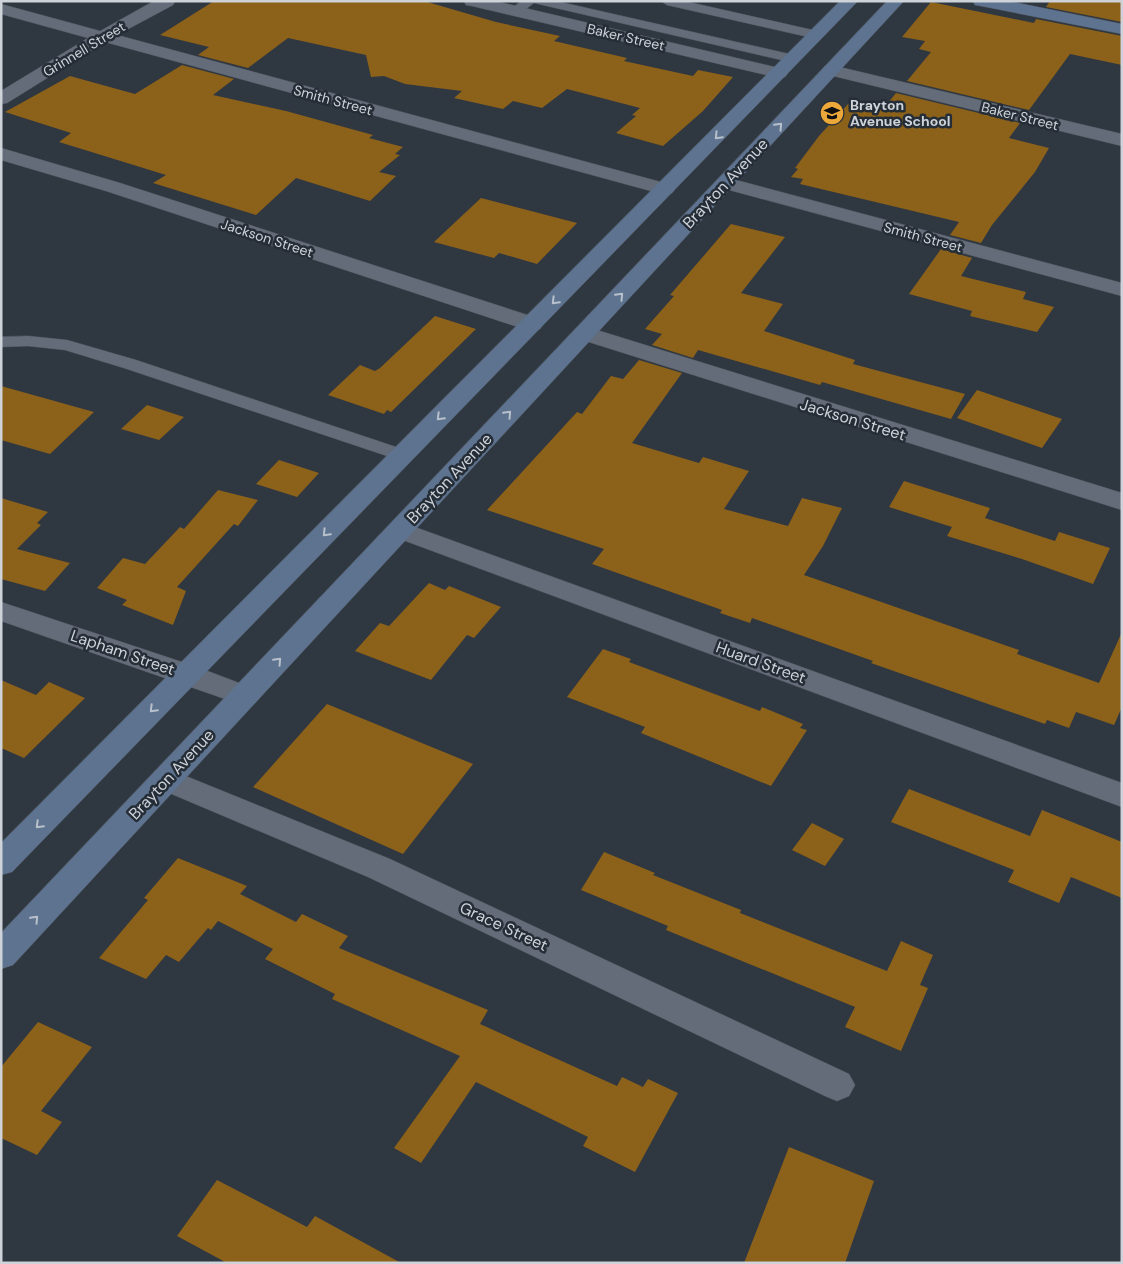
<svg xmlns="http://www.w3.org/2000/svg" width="1123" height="1264" font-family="'DM Sans',sans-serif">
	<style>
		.building { fill: #8c611a }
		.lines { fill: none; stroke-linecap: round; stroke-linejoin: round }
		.lane-casing { stroke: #4e545d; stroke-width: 1 }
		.street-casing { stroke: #4e545d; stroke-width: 1 }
		.secondary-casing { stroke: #4e545d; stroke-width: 1 }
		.lane { fill: #636c78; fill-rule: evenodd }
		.street { fill: #636c78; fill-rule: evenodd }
		.secondary { fill: #5d738f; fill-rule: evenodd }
		.oneway { stroke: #b7c0cb }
		.labels { text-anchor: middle; stroke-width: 5; stroke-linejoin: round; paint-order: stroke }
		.far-street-label { font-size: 14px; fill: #ced3da; stroke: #252d37 }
		.far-poi-label { font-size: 14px; font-weight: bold; fill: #ced3da; stroke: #252d37; text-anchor: start }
		.street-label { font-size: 16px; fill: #ced3da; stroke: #252d37 }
	</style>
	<rect width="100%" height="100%" fill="#2f3741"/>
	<g class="building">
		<path d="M214 1H424L496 22 560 36 554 41 627 58 624 61 693 76 698 70 733 77 703 111 663 146 616 133 636 116 632 115 640 108 567 89 542 108 513 101 503 109 454 98 462 91 405 84 384 76 371 77 366 55 288 38 248 68 198 55 209 47 160 35Z"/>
		<path d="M1050 1H1122V22L1046 7Z"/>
		<path d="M931 2 1034 23 1036 19 1122 36V65L1070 54 1029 110 907 81 931 52 919 49 925 41 902 37Z"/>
		<path d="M182 65 234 79 213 95 286 111 373 135 369 138 403 147 395 154 400 155 379 172 396 176 370 201 296 178 256 215 153 183 166 175 59 142 71 133 5 112 70 76 135 94Z"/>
		<path d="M896 93 1020 123 1009 138 1049 148 1035 172 992 225 981 243 950 235 959 222 800 184 803 179 791 177 798 169 795 168 819 136 848 104 858 106 861 104 883 109Z"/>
		<path d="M481 198 577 223 537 264 499 253 494 258 434 242Z"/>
		<path d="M731 224 785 237 741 293 783 304 764 331 855 360 853 364 965 394 951 419 822 382 820 385 698 350 693 358 652 345 662 334 645 329 674 296 670 295Z"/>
		<path d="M941 249 972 258 961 276 1026 292 1023 299 1054 307 1037 332 970 316 972 311 909 294Z"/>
		<path d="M435 316 476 329 391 412 387 410 384 414 328 395 360 365 375 371 380 368Z"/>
		<path d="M639 360 682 373 632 443 699 463 703 457 749 471 724 509 788 526 802 498 842 508 823 546 804 575 1019 650 1017 654 1099 683 1122 632V707L1114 725 1076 712 1069 728 1047 720 1045 724 888 669 871 663 873 661 752 618 750 623 720 613 722 610 592 564 604 549 487 510 577 412 582 414 611 376 623 379Z"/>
		<path d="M1 386 94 412 50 454 1 440Z"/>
		<path d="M977 390 1062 419 1042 448 957 418Z"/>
		<path d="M147 405 184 417 159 440 121 429Z"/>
		<path d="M279 460 319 473 297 497 256 484Z"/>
		<path d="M904 481 990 508 985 518 1055 541 1059 532 1110 548 1093 584 1022 559 947 536 952 527 889 507Z"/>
		<path d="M218 490 258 500 238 526 234 524 177 587 186 591 173 625 122 605 127 600 97 588 123 558 145 564 180 527 184 529Z"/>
		<path d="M1 498 48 512 37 523 41 525 17 549 70 563 45 591 1 579Z"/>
		<path d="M429 583 445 590 449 586 501 607 474 638 467 635 431 680 355 651 380 623 389 626Z"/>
		<path d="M603 649 631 659 629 662 760 711 762 707 803 724 800 728 807 730 771 786 641 733 645 727 567 697Z"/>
		<path d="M1 680 36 695 49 682 85 698 24 758 1 748Z"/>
		<path d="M327 704 473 764 403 854 253 787Z"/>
		<path d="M909 789 1030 836 1042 810 1122 842V898L1071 877 1059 903 1008 882 1014 870 891 822Z"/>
		<path d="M812 823 844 839 825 866 792 850Z"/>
		<path d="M604 852 655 873 653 875 741 910 740 913 887 971 901 941 933 955 920 985 928 988 901 1051 845 1027 855 1007 666 930 668 926 581 890Z"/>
		<path d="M178 858 247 886 240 894 296 922 302 914 348 936 339 948 488 1010 480 1024 617 1086 622 1077 643 1087 648 1079 678 1093 635 1172 583 1146 588 1137 476 1082 421 1163 394 1148 460 1056 332 999 335 994 265 959 273 949 218 921 211 930 208 928 179 962 166 955 146 979 99 958 148 900 144 898Z"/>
		<path d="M38 1022 92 1047 41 1111 62 1122 37 1155 1 1138V1067Z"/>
		<path d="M789 1147 874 1181 845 1263H744Z"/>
		<path d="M217 1180 307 1227 315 1216 401 1263H227L177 1236Z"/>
	</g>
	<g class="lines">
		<g class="lane-casing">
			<g id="lane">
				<path d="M521 1H556L794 55 800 59 794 63 534 3 519 14H511L509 11Z"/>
				<path d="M661 1H684L817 31 823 35 817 39 667 5Z"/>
				<path d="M28 336 67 340 136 360 408 451 411 455 408 459 402 460 396 459 124 368 65 350 28 346 1 347V337Z"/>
			</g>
		</g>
		<g class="street-casing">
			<g id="street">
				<path d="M154 1H175L173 5 117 35 672 185 675 189 672 193 665 195 658 193 105 42 7 103 1 104V91L88 38 1 14V4L100 31Z"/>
				<path d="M464 1H495L779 68 785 69 788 73 785 77 779 78 472 6 466 5Z"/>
				<path d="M831 65 1122 134V146L825 74 822 70 825 66Z"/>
				<path d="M1 148 120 183 540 319 543 324 540 329 532 331 524 329 106 191 1 160Z"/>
				<path d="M725 177 1122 283V296L718 187 715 183 718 179Z"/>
				<path d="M584 326 1122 493V510L576 338 573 333 576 328Z"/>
				<path d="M401 522 1122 783V807L392 536 388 530 392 524Z"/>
				<path d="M1 602 197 667 255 689 259 696 255 703 245 706 1 621Z"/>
				<path d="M166 768 390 859 849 1074 855 1085 849 1096 837 1101 825 1096 368 877 155 787 151 779 155 771Z"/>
			</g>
		</g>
		<g class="secondary-casing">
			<g id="secondary">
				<path d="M840 1H858L12 872 1 875V843Z"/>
				<path d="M887 1H904L13 965 1 969V933Z"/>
				<path d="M973 1H1008L1122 24V34L981 6 975 5Z"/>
			</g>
		</g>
		<use href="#lane" class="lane"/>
		<use href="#street" class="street"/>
		<use href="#secondary" class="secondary"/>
	</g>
	<defs><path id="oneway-chevron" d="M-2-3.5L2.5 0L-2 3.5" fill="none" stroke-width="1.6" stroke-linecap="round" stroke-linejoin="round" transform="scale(1.25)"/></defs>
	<g class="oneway">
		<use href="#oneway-chevron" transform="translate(779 126) rotate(-47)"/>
		<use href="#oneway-chevron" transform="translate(718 136) rotate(134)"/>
		<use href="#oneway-chevron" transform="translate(620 296) rotate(-47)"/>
		<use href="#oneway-chevron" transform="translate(555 301) rotate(135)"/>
		<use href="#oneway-chevron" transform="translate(508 414) rotate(-47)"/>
		<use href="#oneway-chevron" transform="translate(440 417) rotate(135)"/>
		<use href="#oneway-chevron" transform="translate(326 533) rotate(134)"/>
		<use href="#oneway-chevron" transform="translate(278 661) rotate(-47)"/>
		<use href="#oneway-chevron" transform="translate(153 709) rotate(135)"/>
		<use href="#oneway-chevron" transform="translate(39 825) rotate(135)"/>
		<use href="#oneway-chevron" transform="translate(35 919) rotate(-47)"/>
	</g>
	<defs>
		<g id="school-disc" transform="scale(1.25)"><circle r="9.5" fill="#eca93a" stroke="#252d37"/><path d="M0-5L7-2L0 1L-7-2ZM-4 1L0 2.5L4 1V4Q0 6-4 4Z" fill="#111"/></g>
	</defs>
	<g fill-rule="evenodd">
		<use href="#school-disc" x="832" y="113"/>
	</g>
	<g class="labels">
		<g class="far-street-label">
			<text transform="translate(626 37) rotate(13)" y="5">Baker Street</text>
			<text transform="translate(84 49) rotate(-31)" y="5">Grinnell Street</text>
			<text transform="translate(333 100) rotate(15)" y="5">Smith Street</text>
			<text transform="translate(1020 116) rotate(14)" y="5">Baker Street</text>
			<text transform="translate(923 237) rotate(15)" y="5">Smith Street</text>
			<text transform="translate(267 238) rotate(18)" y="5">Jackson Street</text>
		</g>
		<g class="far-poi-label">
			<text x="850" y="110">Brayton<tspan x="850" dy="16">Avenue School</tspan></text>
		</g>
		<g class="street-label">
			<text transform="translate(725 183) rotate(-47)" y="6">Brayton Avenue</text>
			<text transform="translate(853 419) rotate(17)" y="6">Jackson Street</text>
			<text transform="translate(449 478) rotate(-47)" y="6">Brayton Avenue</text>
			<text transform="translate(123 652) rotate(19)" y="6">Lapham Street</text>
			<text transform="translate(761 662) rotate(20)" y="6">Huard Street</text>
			<text transform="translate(171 774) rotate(-47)" y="6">Brayton Avenue</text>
			<text transform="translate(504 926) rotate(25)" y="6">Grace Street</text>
		</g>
	</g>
	<rect width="1123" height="1264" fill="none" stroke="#ced3da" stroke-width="5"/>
</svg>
